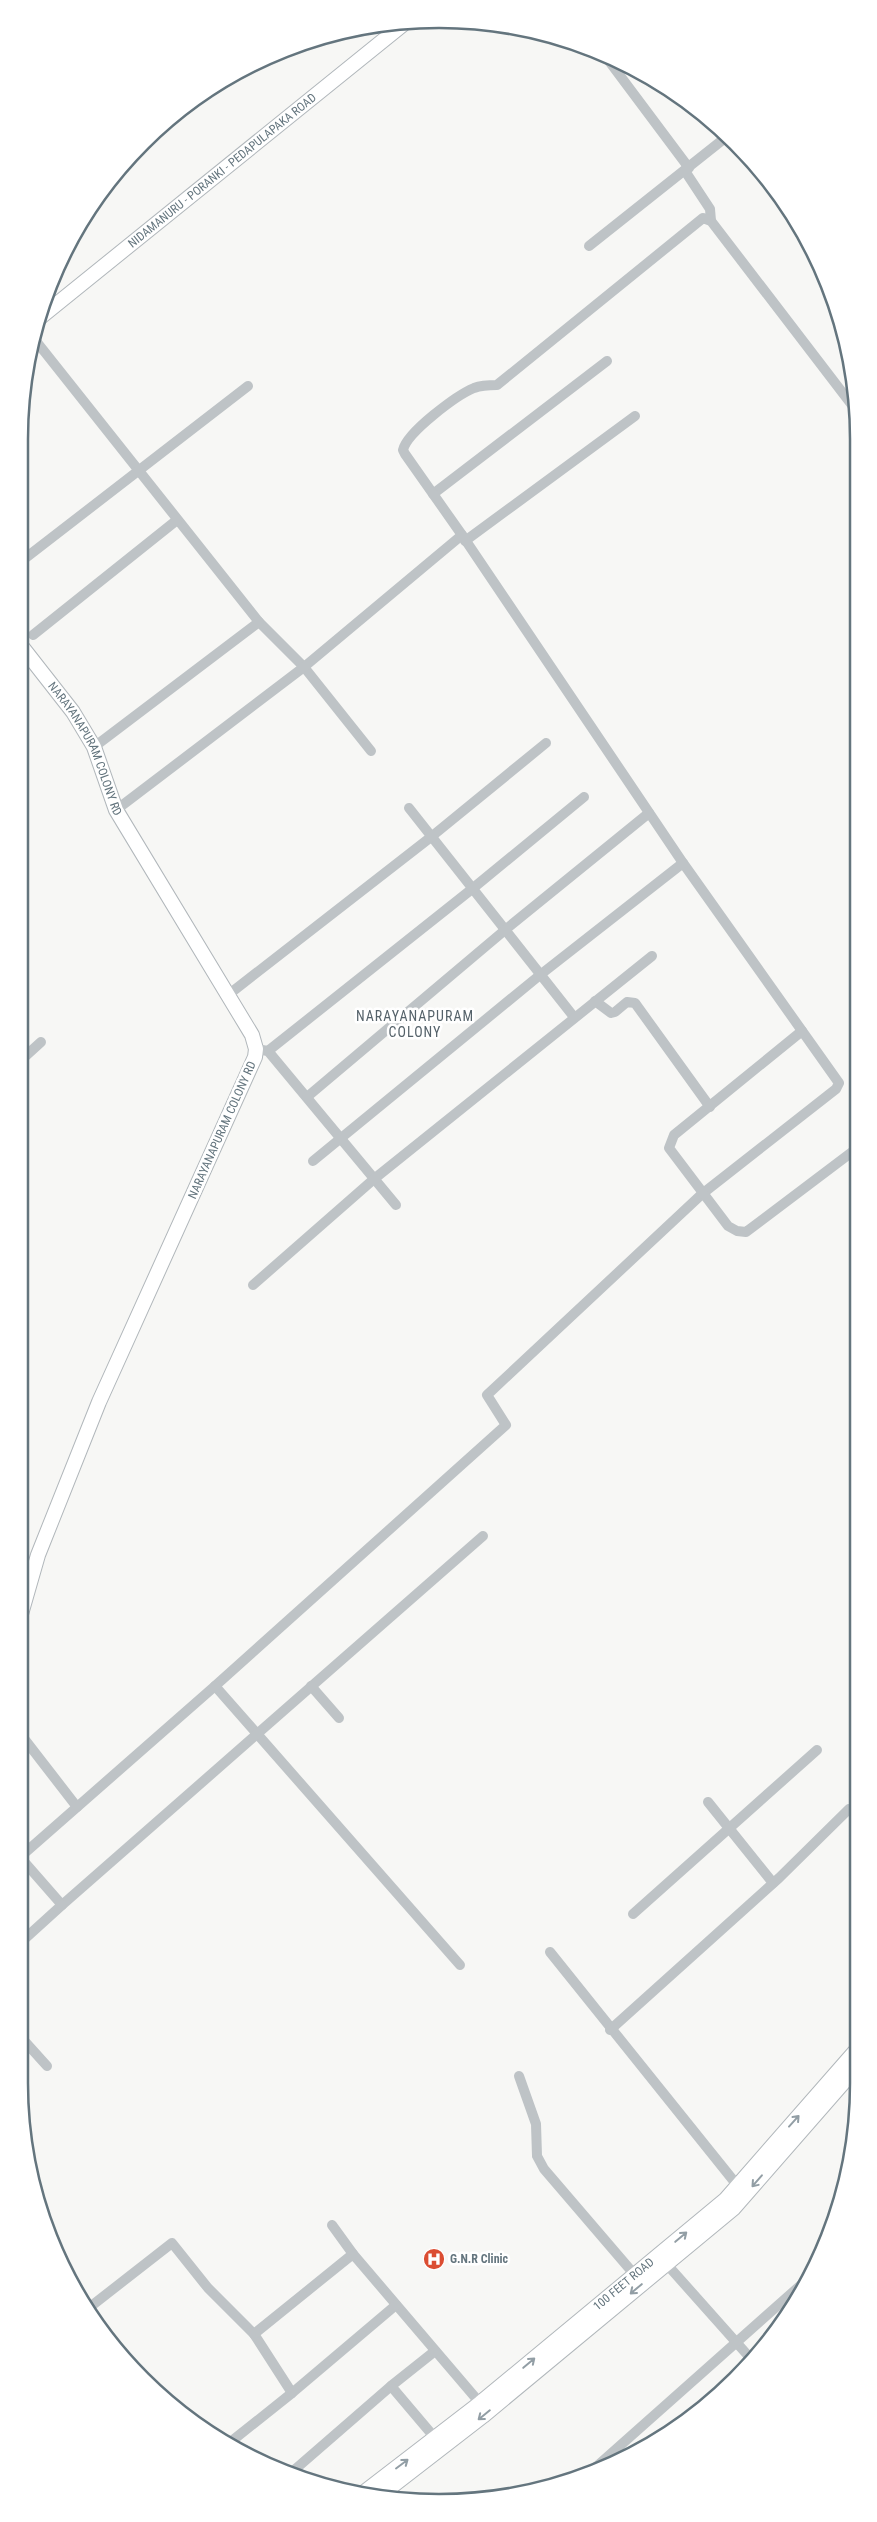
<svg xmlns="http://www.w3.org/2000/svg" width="877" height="2522" font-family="'Roboto Condensed',sans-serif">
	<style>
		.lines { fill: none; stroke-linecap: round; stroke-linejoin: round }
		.secondary-casing { stroke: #b1b7bb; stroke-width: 16 }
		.street { stroke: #bec3c6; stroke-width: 10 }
		.secondary { stroke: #fff; stroke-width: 14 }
		.oneway { stroke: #929ea5 }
		.labels { text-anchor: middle; stroke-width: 5; stroke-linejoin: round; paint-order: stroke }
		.street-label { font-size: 12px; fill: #64757e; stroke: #fff }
		.poi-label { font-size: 12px; font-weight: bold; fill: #64757e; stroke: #fff; text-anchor: start }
		.neighbourhood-label { font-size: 14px; letter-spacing: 1px; fill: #55626a; stroke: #fff }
		.rim { fill: none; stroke: #64757e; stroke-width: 2.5 }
	</style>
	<rect width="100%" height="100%" fill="#f7f7f5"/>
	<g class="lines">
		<g class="secondary-casing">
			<g id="secondary">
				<path id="s1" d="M37 320 406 22"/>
				<path id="s2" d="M19 643 73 712 94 747 116 810 252 1035 256 1049 255 1057 99 1402 38 1555 19 1621"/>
				<path id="s3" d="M363 2493 480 2403 725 2200 858 2048"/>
				<path d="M377 2498 483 2416 734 2208 858 2066"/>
			</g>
		</g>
		<g class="street">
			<path d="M606 57 689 168"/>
			<path d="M685 171 710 209 711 221"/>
			<path d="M589 246 725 138"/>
			<path d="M32 336 259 622 304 667 371 751"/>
			<path d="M433 494 607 361"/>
			<path d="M462 535 405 454 403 450C407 432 457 395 474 388 482 385 489 385 497 385L703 218 711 221 855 409"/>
			<path d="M465 541 635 416"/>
			<path d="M19 563 248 386"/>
			<path d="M33 635 177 520"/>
			<path d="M94 747 259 622"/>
			<path d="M409 808 574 1017"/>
			<path d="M116 810 304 667 462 535 683 863 839 1083 836 1089 702 1194 487 1395 506 1425 215 1686 460 1965"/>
			<path d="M228 995 431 837 546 743"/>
			<path d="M595 1001 611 1013 615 1012 627 1002 635 1003 710 1107"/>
			<path d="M802 1031 674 1135 669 1148 728 1226 737 1231 746 1232 856 1149"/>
			<path d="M262 1050 268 1051 396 1205"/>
			<path d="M268 1051 472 889 584 797"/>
			<path d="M19 1062 41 1042"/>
			<path d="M307 1097 505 930 649 813"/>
			<path d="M313 1161 540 975 683 863"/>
			<path d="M253 1285 374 1179 652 956"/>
			<path d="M311 1686 339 1718"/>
			<path d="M19 1732 77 1807"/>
			<path d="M708 1802 773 1883"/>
			<path d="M20 1857 62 1905 483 1536"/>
			<path d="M19 1858 215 1686"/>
			<path d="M633 1914 817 1750"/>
			<path d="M19 1944 62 1905"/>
			<path d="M550 1952 737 2185"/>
			<path d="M610 2030 779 1878 849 1809"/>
			<path d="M19 2035 47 2066"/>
			<path d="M519 2076 536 2124 537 2156 544 2169 634 2274"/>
			<path d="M332 2225 353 2254"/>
			<path d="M663 2260 752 2360"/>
			<path d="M90 2307 172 2243 208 2288 254 2334 292 2393"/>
			<path d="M254 2334 353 2254 480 2403"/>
			<path d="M391 2386 435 2438"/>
			<path d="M228 2444 292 2393 396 2305"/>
			<path d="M596 2467 802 2284"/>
			<path d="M292 2472 391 2386 435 2351"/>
		</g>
		<use href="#secondary" class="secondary"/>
	</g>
	<defs><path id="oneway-shaft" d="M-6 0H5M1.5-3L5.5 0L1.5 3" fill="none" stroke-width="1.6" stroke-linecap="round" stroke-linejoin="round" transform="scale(1.25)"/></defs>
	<g class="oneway">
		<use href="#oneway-shaft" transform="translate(794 2121) rotate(-48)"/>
		<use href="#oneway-shaft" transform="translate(757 2181) rotate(131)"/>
		<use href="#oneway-shaft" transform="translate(681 2237) rotate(-40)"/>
		<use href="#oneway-shaft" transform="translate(636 2289) rotate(140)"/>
		<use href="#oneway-shaft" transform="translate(529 2363) rotate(-40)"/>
		<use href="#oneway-shaft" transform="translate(484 2415) rotate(141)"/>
		<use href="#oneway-shaft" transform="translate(402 2464) rotate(-37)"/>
	</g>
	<defs>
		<g id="hospital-disc" transform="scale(1.125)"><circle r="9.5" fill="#db4d32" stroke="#fff"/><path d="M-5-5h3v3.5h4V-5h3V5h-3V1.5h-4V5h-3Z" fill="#fff"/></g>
	</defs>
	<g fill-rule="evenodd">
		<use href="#hospital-disc" x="434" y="2259"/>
	</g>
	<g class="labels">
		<g class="street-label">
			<text dy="4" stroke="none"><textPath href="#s1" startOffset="238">NIDAMANURU - PORANKI - PEDAPULAPAKA ROAD</textPath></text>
			<text dy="4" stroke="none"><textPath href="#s2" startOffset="126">NARAYANAPURAM COLONY RD</textPath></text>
			<text transform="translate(222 1130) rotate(-66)" y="4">NARAYANAPURAM COLONY RD</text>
			<text dy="4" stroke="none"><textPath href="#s3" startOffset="334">100 FEET ROAD</textPath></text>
		</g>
		<g class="poi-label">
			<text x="450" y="2263">G.N.R Clinic</text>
		</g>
		<g class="neighbourhood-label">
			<text x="415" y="1021">NARAYANAPURAM<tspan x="415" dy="16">COLONY</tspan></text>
		</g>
	</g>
	<path d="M0 0H877V2522H0ZM439 28H439A411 411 0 0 1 850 439V2083A411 411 0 0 1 439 2494H439A411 411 0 0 1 28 2083V439A411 411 0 0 1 439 28Z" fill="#fff" fill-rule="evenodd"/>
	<path class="rim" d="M439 28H439A411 411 0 0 1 850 439V2083A411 411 0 0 1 439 2494H439A411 411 0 0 1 28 2083V439A411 411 0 0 1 439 28Z"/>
</svg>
